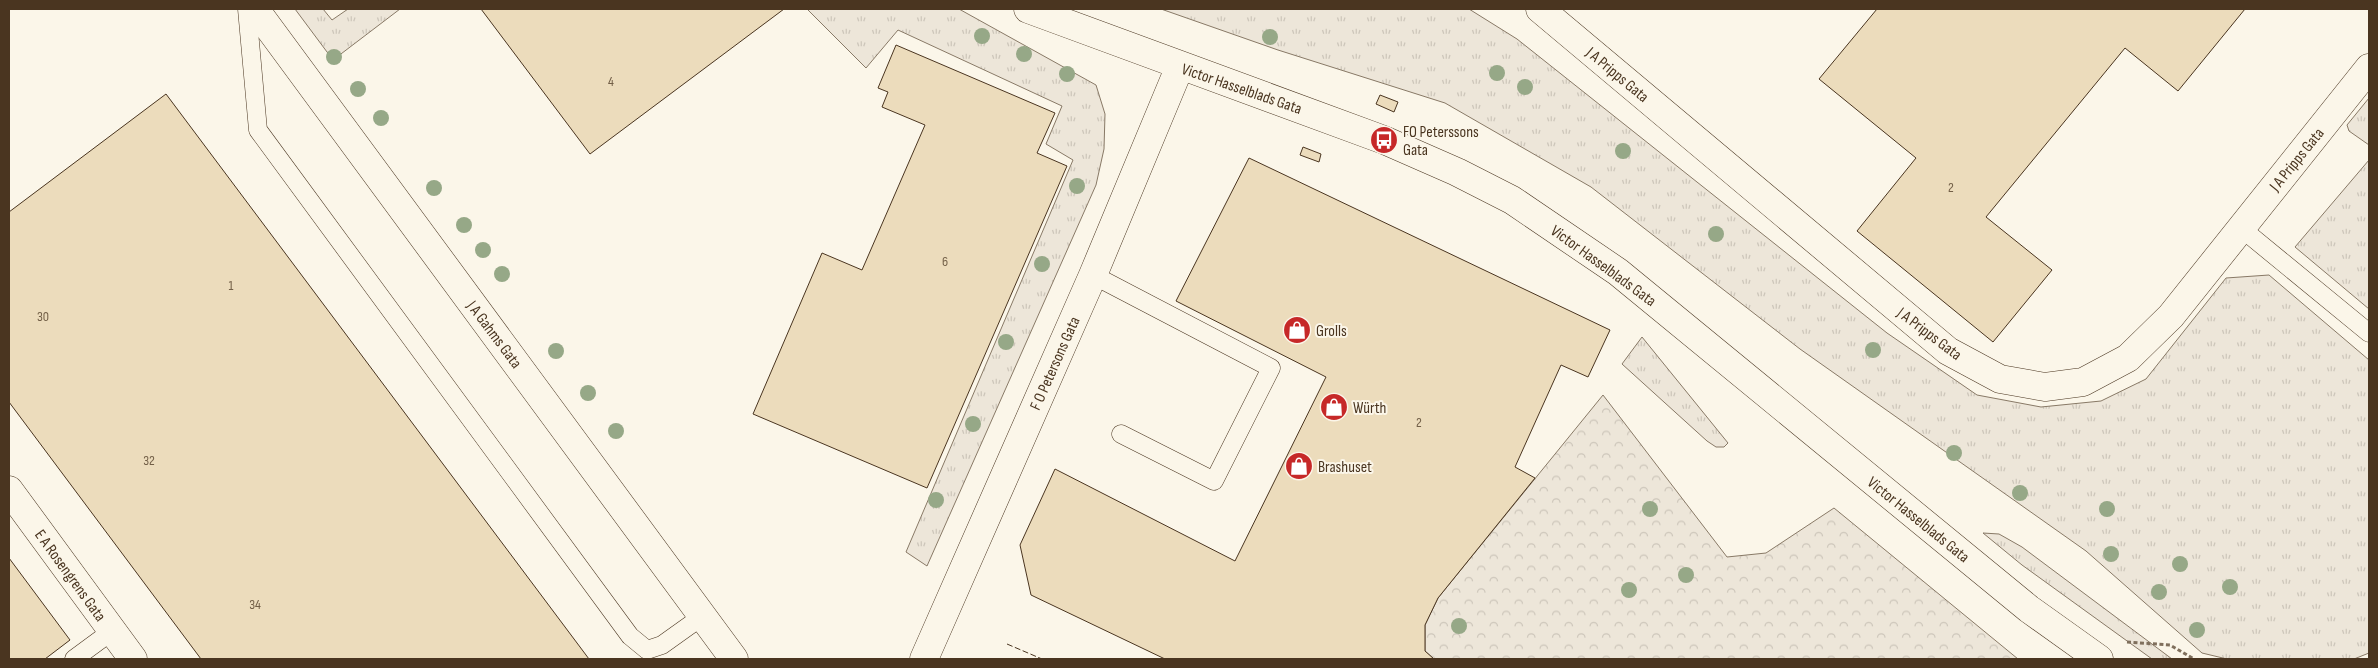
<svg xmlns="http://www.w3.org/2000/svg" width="2378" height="668" font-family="'Sofia Sans Condensed',sans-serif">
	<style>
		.grass { fill: url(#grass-tufts); stroke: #887966 }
		.forest { fill: url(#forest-crowns); stroke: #887966 }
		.building { fill: #ecdcbc; stroke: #4a3520 }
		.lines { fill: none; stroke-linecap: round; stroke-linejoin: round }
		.lane-casing { stroke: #4a3520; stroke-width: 19 }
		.street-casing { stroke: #4a3520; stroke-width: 29 }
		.secondary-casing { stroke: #4a3520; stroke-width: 29 }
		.path { stroke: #7f6f5c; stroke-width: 3; stroke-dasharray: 4 2.5; stroke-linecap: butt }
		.lane { stroke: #fbf6e9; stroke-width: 18 }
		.street { stroke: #fbf6e9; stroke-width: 28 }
		.secondary { stroke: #fbf6e9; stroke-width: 28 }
		.fence { stroke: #4a3520; stroke-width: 1; stroke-dasharray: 6 2.5; stroke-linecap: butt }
		.tree { fill: #96a887 }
		.labels { text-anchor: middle; stroke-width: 4; stroke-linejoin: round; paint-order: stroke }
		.number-label { font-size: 14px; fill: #725f47 }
		.street-label { font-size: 16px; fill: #4a3520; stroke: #fbf6e9 }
		.poi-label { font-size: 16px; fill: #4a3520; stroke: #fbf6e9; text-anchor: start }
	</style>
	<defs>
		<pattern id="grass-tufts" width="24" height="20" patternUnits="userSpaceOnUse" patternTransform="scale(1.25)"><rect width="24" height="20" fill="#ede6d9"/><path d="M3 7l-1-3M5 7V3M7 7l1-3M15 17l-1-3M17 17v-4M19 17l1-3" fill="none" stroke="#cdc6ba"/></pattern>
		<pattern id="forest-crowns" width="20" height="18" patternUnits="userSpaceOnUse" patternTransform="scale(1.25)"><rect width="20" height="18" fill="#ede6d9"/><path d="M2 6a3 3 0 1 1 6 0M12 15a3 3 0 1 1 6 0" fill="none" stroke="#cdc6ba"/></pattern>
	</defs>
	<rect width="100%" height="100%" fill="#fbf6e9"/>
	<g class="grass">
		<path d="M295 9H323L332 20 348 9H400L333 60Z"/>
		<path d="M807 9H959L1096 85 1105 114 1104 149 1096 185 927 566 906 552 1073 160 1046 144 1062 106 898 30 866 68Z"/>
		<path d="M1161 9H1469L1517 39 1887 333 1977 395 2041 407 2101 401 2146 379 2226 278 2269 275 2369 360V653L2354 659H2227L2202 653 2086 551 1800 349 1591 187 1445 103 1278 50Z"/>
		<path d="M2369 98V145L2349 131 2347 125Z"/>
		<path d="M2369 160V309L2295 247Z"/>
		<path d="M1642 337 1728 443 1724 447H1716L1707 441 1622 364Z"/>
		<path d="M1983 533 1999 534 2022 547 2172 659H2152L2022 565Z"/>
	</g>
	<path class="forest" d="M1603 395 1727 557 1766 553 1834 508 2018 659H1434L1425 651V625L1438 598Z"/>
	<g class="building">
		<path d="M481 9H784L590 154Z"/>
		<path d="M1877 9H2245L2178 91 2125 48 1986 217 2052 270 1993 342 1857 231 1916 158 1819 79Z"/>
		<path d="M896 45 1055 113 1037 153 1067 166 927 488 753 414 822 253 862 270 925 125 882 107 888 92 878 88Z"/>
		<path d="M166 94 589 659H201L9 402V212Z"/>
		<path d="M1380 95 1398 102 1394 112 1376 104Z"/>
		<path d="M1303 147 1321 154 1319 162 1300 155Z"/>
		<path d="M1249 158 1610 330 1588 377 1561 365 1515 467 1535 478 1438 598 1425 625V651L1434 659H1165L1031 595 1020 545 1055 469 1235 561 1326 377 1176 301Z"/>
		<path d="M9 558 70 640 45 659H9Z"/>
	</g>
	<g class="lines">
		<g class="lane-casing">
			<g id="lane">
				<path d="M247 9 258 130 630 636 647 650 662 645 704 615"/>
				<path d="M2241 228 2369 333"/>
				<path d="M1093 275 1271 368 1214 481 1121 434"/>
				<path d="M74 659 112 631"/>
			</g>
		</g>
		<g class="street-casing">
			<g id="street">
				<path d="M255 9 734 659"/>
				<path d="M1540 9 1948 351 2000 379 2045 387 2083 382 2128 358 2171 316 2369 68"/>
				<path d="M9 490 133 659"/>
				<path d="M924 659 1093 275 1180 66"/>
			</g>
		</g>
		<g class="secondary-casing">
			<path id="secondary" d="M1028 9 1384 140 1457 172 1512 200 1618 272 2029 609 2099 659"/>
		</g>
		<path class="path" d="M2127 642 2170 645 2194 659"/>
		<use href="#lane" class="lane"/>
		<use href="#street" class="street"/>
		<use href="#secondary" class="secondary"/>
		<path class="fence" d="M1007 644 1042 659"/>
	</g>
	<g class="tree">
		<circle cx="982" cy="36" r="8"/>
		<circle cx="1270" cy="37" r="8"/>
		<circle cx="1024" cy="54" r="8"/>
		<circle cx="334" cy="57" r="8"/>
		<circle cx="1497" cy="73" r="8"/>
		<circle cx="1067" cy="74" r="8"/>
		<circle cx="1525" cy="87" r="8"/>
		<circle cx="358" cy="89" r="8"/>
		<circle cx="381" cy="118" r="8"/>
		<circle cx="1623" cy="151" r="8"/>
		<circle cx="1077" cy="186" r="8"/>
		<circle cx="434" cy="188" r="8"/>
		<circle cx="464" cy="225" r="8"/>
		<circle cx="1716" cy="234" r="8"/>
		<circle cx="483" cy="250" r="8"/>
		<circle cx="1042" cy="264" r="8"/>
		<circle cx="502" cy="274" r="8"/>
		<circle cx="1006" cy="342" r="8"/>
		<circle cx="1873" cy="350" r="8"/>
		<circle cx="556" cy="351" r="8"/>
		<circle cx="588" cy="393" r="8"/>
		<circle cx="973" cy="424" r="8"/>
		<circle cx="616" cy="431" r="8"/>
		<circle cx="1954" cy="453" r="8"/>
		<circle cx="2020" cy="493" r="8"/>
		<circle cx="936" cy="500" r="8"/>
		<circle cx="1650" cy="509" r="8"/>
		<circle cx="2107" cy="509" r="8"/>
		<circle cx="2111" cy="554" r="8"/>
		<circle cx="2180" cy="564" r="8"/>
		<circle cx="1686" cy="575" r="8"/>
		<circle cx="2230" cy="587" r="8"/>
		<circle cx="1629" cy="590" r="8"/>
		<circle cx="2159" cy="592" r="8"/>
		<circle cx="1459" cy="626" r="8"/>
		<circle cx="2197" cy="630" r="8"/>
	</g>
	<defs>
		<g id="bus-disc" transform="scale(1.4375)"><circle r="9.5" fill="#c62828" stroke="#fbf6e9"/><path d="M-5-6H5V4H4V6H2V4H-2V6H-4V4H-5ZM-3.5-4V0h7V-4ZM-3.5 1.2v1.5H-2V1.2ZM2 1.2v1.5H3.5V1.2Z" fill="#fff"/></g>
		<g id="shop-disc" transform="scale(1.4375)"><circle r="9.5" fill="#c62828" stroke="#fbf6e9"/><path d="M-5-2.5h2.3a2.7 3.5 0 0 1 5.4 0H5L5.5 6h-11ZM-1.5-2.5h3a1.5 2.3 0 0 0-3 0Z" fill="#fff"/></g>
	</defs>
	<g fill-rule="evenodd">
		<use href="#bus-disc" x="1384" y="140"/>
		<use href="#shop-disc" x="1297" y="330"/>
		<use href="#shop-disc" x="1334" y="407"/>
		<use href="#shop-disc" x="1299" y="466"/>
	</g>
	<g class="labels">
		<g class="number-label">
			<text x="611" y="86">4</text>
			<text x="1951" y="192">2</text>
			<text x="945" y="266">6</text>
			<text x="231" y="290">1</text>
			<text x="43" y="321">30</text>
			<text x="1419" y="427">2</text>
			<text x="149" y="465">32</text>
			<text x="255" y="609">34</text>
		</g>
		<g class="street-label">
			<text transform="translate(1618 74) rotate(40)" y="6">J A Pripps Gata</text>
			<text transform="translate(1242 88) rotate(19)" y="6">Victor Hasselblads Gata</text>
			<text transform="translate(2296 159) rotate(-51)" y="6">J A Pripps Gata</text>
			<text transform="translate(1604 265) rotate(36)" y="6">Victor Hasselblads Gata</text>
			<text transform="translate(1930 333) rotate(37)" y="6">J A Pripps Gata</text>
			<text transform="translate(495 334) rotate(53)" y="6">J A Gahms Gata</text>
			<text transform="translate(1054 363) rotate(-66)" y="6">F O Petersons Gata</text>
			<text transform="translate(1919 519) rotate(39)" y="6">Victor Hasselblads Gata</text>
			<text transform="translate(71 575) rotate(54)" y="6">E A Rosengrens Gata</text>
		</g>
		<g class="poi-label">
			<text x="1403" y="137">FO Peterssons<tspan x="1403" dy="18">Gata</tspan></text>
			<text x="1316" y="336">Grolls</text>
			<text x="1353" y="413">Würth</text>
			<text x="1318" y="472">Brashuset</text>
		</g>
	</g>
	<rect width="2378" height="668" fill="none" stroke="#4a3520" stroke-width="20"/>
</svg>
